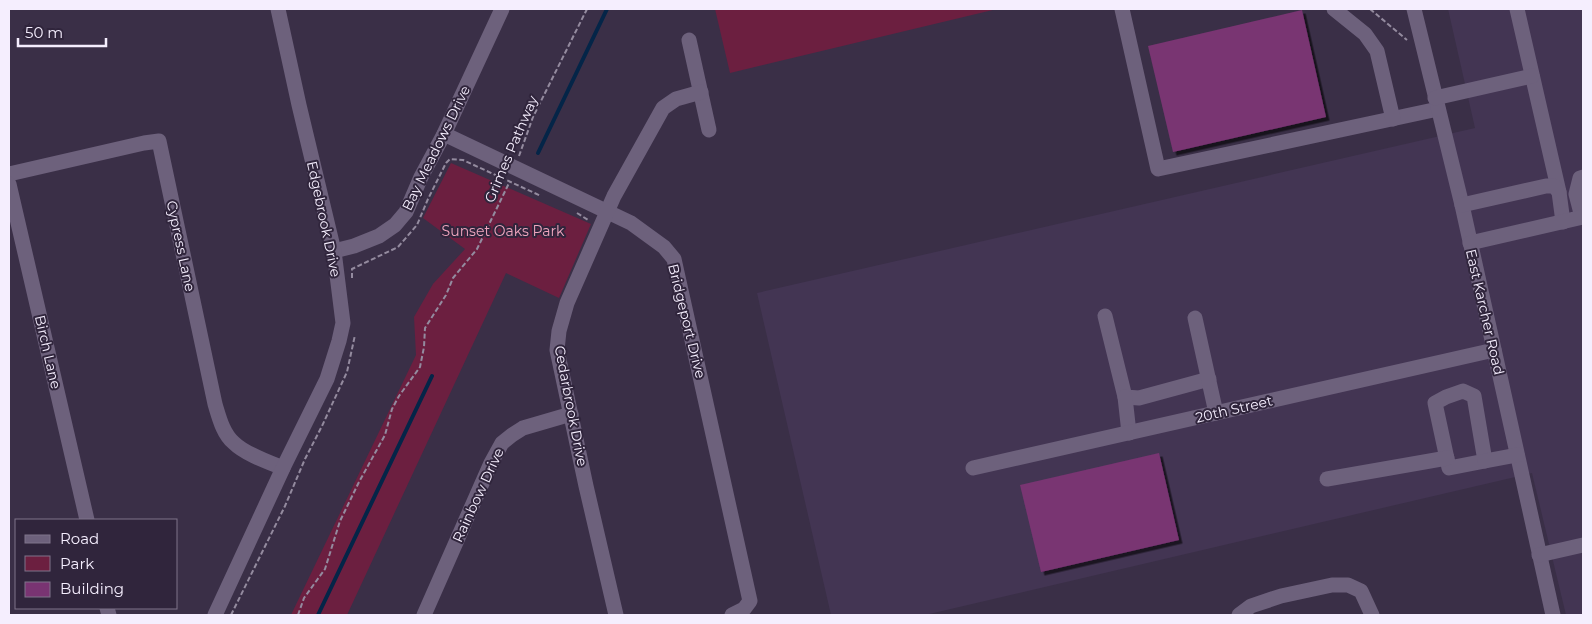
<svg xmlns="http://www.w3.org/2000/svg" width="1592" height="624" font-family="Montserrat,sans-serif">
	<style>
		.built { fill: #433553 }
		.green { fill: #6c1f40 }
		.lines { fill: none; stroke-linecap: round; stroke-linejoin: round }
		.stream { stroke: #042548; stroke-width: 4 }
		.building { fill: #793472; filter: url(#shadow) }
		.path { stroke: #948b9f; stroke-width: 2; stroke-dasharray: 5 2.5; stroke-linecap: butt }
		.minor { stroke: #6d617c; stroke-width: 15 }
		.labels { text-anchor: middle; stroke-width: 4; stroke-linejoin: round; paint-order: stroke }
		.street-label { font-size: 14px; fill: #f5eefe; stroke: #30253c }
		.park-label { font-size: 14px; fill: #f1a6bf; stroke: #30253c }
	</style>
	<defs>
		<filter id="shadow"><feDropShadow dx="3.5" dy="3.5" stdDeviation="0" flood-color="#0009"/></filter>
	</defs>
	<rect width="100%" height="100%" fill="#3a2f47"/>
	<path class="built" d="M1448 9H1583V615H1566L1532 473 925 615H831L757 293 1475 128Z"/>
	<g class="green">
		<path d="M715 9H997L730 73Z"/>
		<path d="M451 163 591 224 559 298 506 273 347 615H291L416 355 414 317 433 284 465 249 423 218Z"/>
	</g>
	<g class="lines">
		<g class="stream">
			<path d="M538 153 607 9"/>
			<path d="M318 615 432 376"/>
		</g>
	</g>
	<g class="building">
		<path d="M1302 10 1326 117 1173 152 1148 46Z"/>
		<path d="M1159 453 1179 540 1041 572 1020 485Z"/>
	</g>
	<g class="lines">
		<g class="path">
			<path d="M1370 9 1407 40"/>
			<path d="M519 156 533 117 587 9"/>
			<path d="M577 213 588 220"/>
			<path d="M352 278V269L398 247 417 225 428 199 446 163 450 159 463 160 541 196"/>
			<path d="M231 615 285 506 305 459 322 426 347 372 355 335"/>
			<path d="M298 615 304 598 325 569 340 521 359 482 385 435 392 409 399 396 420 367 424 347 425 328 446 295 453 278 477 249 510 181"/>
		</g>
		<g class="minor">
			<path d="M1122 9 1158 169 1438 109"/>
			<path d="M1334 9 1365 34 1377 51 1393 119"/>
			<path d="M1414 9 1462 205 1553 615"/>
			<path d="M1517 9 1559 192"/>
			<path d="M689 40 709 130"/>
			<path d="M1435 98 1532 76"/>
			<path d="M444 134 631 223 664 247 674 259 750 601 744 609 732 615"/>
			<path d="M9 174 144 143 159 141 215 404C219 417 223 434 234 443 245 454 268 462 283 468"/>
			<path d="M9 184 87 520"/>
			<path d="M1462 205 1546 186H1554L1559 192 1563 222"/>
			<path d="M1582 217 1576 194 1580 178 1583 177"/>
			<path d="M1470 243 1583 217"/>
			<path d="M334 251 354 246 379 236 395 225 406 212 421 177 444 134 502 9"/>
			<path d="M1105 316 1125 397 1139 398 1209 379"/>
			<path d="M1195 318 1216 413"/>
			<path d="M1463 391 1474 396 1485 461 1449 468 1435 403 1446 397Z"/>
			<path d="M1125 397 1129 433"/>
			<path d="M1485 461 1517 455"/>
			<path d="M973 468 1494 350"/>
			<path d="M1327 479 1447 458"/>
			<path d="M1539 555 1583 545"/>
			<path d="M107 608 109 615"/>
			<path d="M215 615 283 468 327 379 339 341 343 323 334 251 299 105 278 9"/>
			<path d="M424 615 491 463 502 443 512 435 523 428 571 414"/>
			<path d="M616 615 586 486 557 350 559 331 567 303 614 196 663 108 676 99 701 92"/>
			<path d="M1239 615 1251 606 1281 596 1332 585H1348L1361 591 1372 615"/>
		</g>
	</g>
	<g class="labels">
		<g class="street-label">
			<text transform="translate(436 148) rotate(-64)" y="5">Bay Meadows Drive</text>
			<text transform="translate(511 149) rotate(-67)" y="5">Grimes Pathway</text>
			<text transform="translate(324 219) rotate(78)" y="5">Edgebrook Drive</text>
			<text transform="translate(181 246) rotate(78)" y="5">Cypress Lane</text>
			<text transform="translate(1485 312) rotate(77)" y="5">East Karcher Road</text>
			<text transform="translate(687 321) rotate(76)" y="5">Bridgeport Drive</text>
			<text transform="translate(48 352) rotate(77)" y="5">Birch Lane</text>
			<text transform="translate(571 406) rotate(79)" y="5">Cedarbrook Drive</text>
			<text transform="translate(1234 409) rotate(-13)" y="5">20th Street</text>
			<text transform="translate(478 495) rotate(-65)" y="5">Rainbow Drive</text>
		</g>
		<g class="park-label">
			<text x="503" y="236">Sunset Oaks Park</text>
		</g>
	</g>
	<rect width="1592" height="624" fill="none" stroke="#f5eefe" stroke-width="20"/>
	<rect x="15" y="519" width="162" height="90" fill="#30253c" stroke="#7f758a"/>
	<rect x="25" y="535" width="25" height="8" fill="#6d617c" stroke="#7f758a"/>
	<text x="60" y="544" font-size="15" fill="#f5eefe">Road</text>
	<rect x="25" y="556" width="25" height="15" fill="#6c1f40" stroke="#7f758a"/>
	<text x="60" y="569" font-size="15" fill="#f5eefe">Park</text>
	<rect x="25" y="582" width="25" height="15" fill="#793472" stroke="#7f758a"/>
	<text x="60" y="594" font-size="15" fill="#f5eefe">Building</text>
	<path d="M18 38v8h88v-8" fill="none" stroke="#f5eefe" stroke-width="2.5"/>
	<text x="25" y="38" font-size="15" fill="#f5eefe" stroke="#30253c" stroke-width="4" paint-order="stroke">50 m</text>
</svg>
